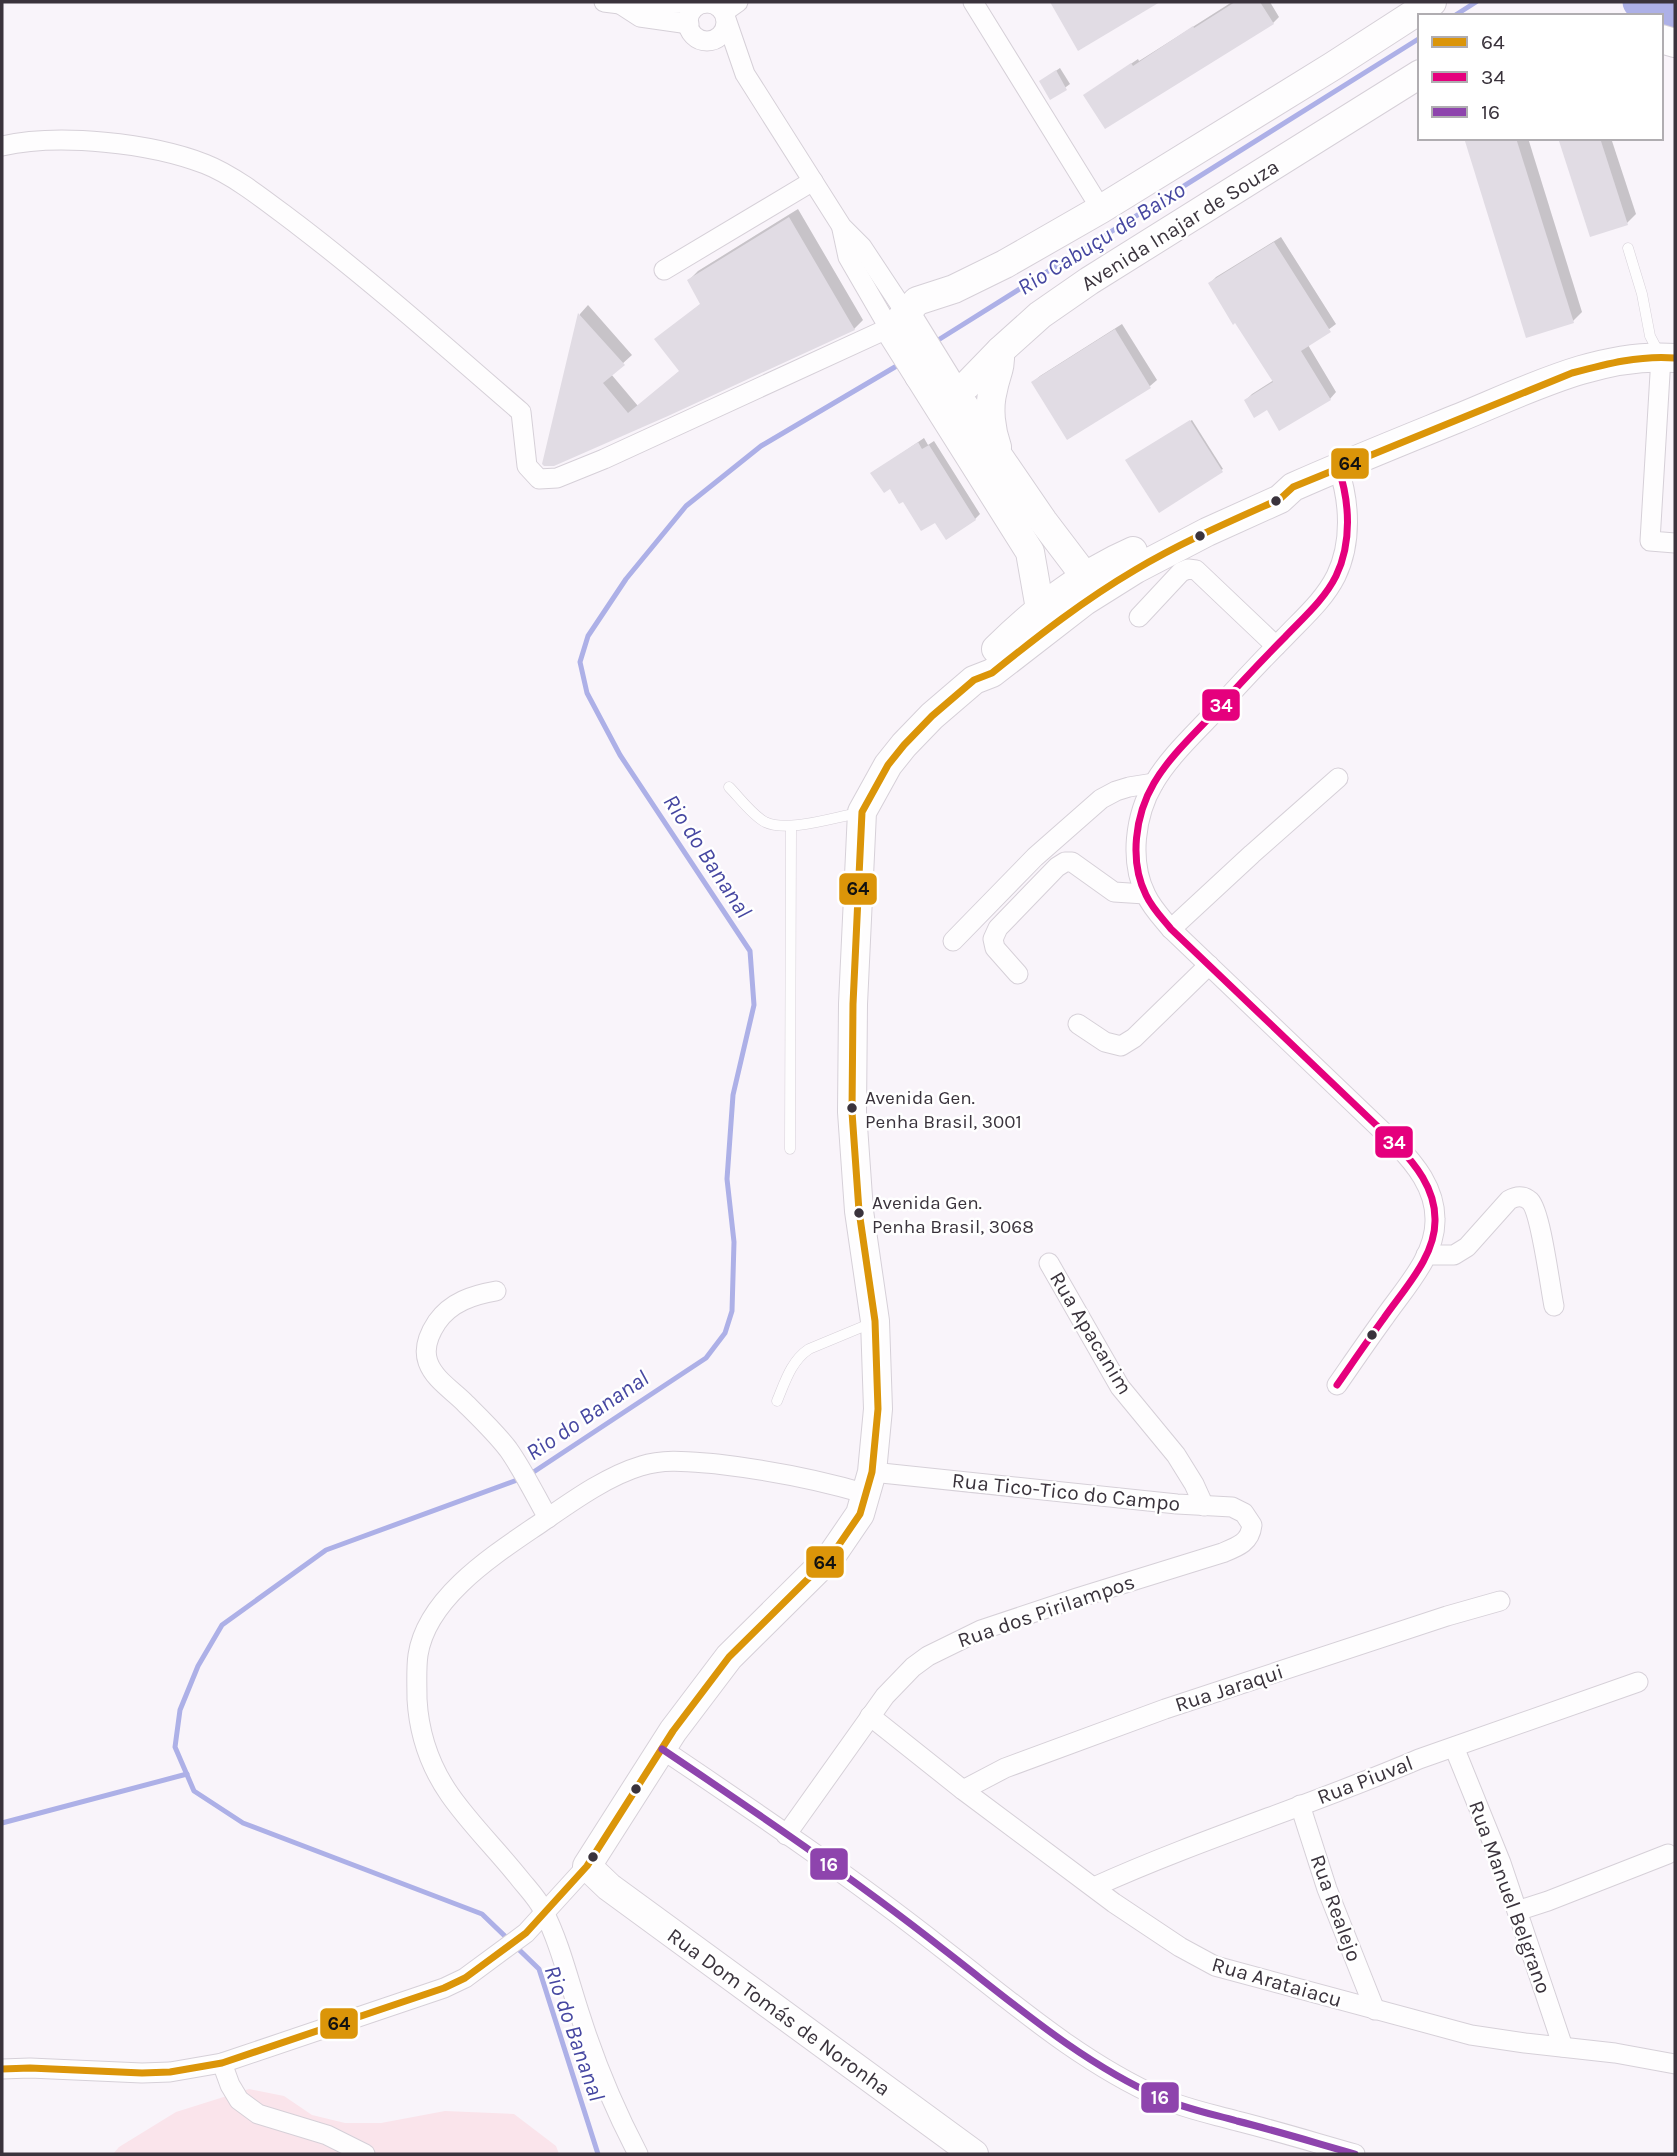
<svg xmlns="http://www.w3.org/2000/svg" width="1677" height="2156" font-family="Karla,sans-serif">
	<style>
		.green { fill: #fae4eb }
		.shadow { fill: #0003 }
		.lines { fill: none; stroke-linecap: round; stroke-linejoin: round }
		.stream { stroke: #adb0e7; stroke-width: 5 }
		.river { stroke: #adb0e7; stroke-width: 33 }
		.building { fill: #e1dce4 }
		.lane-casing { stroke: #d6d0d8; stroke-width: 11 }
		.street-casing { stroke: #d6d0d8; stroke-width: 21 }
		.secondary-casing { stroke: #d6d0d8; stroke-width: 30 }
		.lane { stroke: #fefdfe; stroke-width: 10 }
		.street { stroke: #fefdfe; stroke-width: 19 }
		.secondary { stroke: #fefdfe; stroke-width: 28 }
		.bus-1-casing { stroke: #fff; stroke-width: 12 }
		.bus-2-casing { stroke: #fff; stroke-width: 12 }
		.bus-3-casing { stroke: #fff; stroke-width: 12 }
		.bus-1 { stroke: #db9509; stroke-width: 7 }
		.bus-2 { stroke: #e5007d; stroke-width: 7 }
		.bus-3 { stroke: #8e44ad; stroke-width: 7 }
		.bus-dot { fill: #3a333c; stroke: #fff; stroke-width: 2.5 }
		.labels { text-anchor: middle; stroke-width: 5; stroke-linejoin: round; paint-order: stroke }
		.bus-label { font-size: 19px; fill: #3a333c; stroke: #fff; text-anchor: start }
		.street-label { font-size: 21px; fill: #3a333c; stroke: #fff }
		.water-label { font-size: 23px; font-style: italic; fill: #4647a1; stroke: #fff }
		.line-badge { stroke: #fff; stroke-width: 2.5 }
		.badge-label { font-size: 19px; text-anchor: middle; font-weight: bold; fill: #fff }
		.pale-badge-label { font-size: 19px; text-anchor: middle; font-weight: bold; fill: #111 }
	</style>
	<rect width="100%" height="100%" fill="#f9f4fa"/>
	<path class="green" d="M249 2089 284 2096 312 2115 345 2123H381L445 2111 514 2114 556 2146 559 2154H113L119 2147 176 2112Z"/>
	<g class="shadow">
		<path d="M1052 2H1155L1079 49Z"/>
		<path d="M1232 2H1270L1279 17 1273 23 1092 90 1138 59 1139 61Z"/>
		<path d="M1060 68 1070 84 1051 98 1041 81Z"/>
		<path d="M1466 138H1528L1582 312 1573 321Z"/>
		<path d="M1560 138H1611L1636 214 1627 223Z"/>
		<path d="M798 209 863 320 854 329 544 464 580 314 588 305 632 355 611 374 638 406 681 370 657 339 702 303 689 280 698 271Z"/>
		<path d="M1281 237 1336 324 1308 345 1336 392 1330 399 1246 400 1252 394 1274 380 1210 283 1216 277Z"/>
		<path d="M1122 324 1157 380 1150 386 1068 438 1033 382 1040 376Z"/>
		<path d="M1192 420 1223 469 1221 470 1129 459Z"/>
		<path d="M924 438 928 445 934 441 980 514 975 519 935 521 873 473Z"/>
	</g>
	<g class="lines">
		<g class="stream">
			<path d="M1454 16 1476 2"/>
			<path d="M935 342 1420 38"/>
			<path d="M529 1475 706 1358 725 1333 732 1311 734 1242 727 1179 733 1095 754 1005 750 951 620 755 587 693 580 662 588 636 626 579 686 506 761 446 900 364"/>
			<path d="M520 1479 326 1550 222 1625 198 1666 180 1710 175 1747 194 1791 243 1823 482 1914 539 1969 598 2154"/>
			<path d="M2 1823 187 1774"/>
		</g>
		<path class="river" d="M1639 2 1675 15"/>
	</g>
	<g class="building">
		<path d="M1050 2H1160L1078 51Z"/>
		<path d="M1235 2H1260L1274 24 1105 129 1083 95 1131 63 1133 66 1193 26 1194 28Z"/>
		<path d="M1056 70 1067 90 1050 100 1039 81Z"/>
		<path d="M1464 138H1516L1574 323 1526 338Z"/>
		<path d="M1558 138H1600L1628 225 1590 237Z"/>
		<path d="M789 217 855 330 668 416 554 466H544L542 464 578 313 625 365 603 383 628 413 679 371 654 339 700 304 687 280Z"/>
		<path d="M1274 242 1331 332 1301 351 1331 400 1279 431 1267 410 1254 418 1244 400 1273 382 1235 323 1233 325 1208 283Z"/>
		<path d="M1115 329 1151 388 1067 440 1031 382Z"/>
		<path d="M1190 420 1223 472 1159 513 1125 460Z"/>
		<path d="M918 442 922 449 929 445 976 520 946 540 935 523 921 531 903 502 899 504 890 489 884 493 870 473Z"/>
	</g>
	<g class="lines">
		<g class="lane-casing">
			<g id="lane">
				<path d="M1628 248 1642 294 1650 336 1659 353"/>
				<path d="M729 787C739 797 752 815 765 822 788 833 834 817 859 813"/>
				<path d="M790 1149 791 826"/>
				<path d="M777 1401C785 1382 791 1361 809 1349L874 1322"/>
			</g>
		</g>
		<g class="street-casing">
			<g id="street">
				<path d="M604 2 620 4 705 3"/>
				<path d="M973 2 1101 209"/>
				<circle cx="707" cy="22" r="19"/>
				<path d="M620 4 640 17 689 24"/>
				<path d="M724 12 738 2"/>
				<path d="M726 19 745 74 842 227 862 247 905 312"/>
				<path d="M2 146C59 133 151 143 205 164 236 176 271 205 298 225 375 284 448 349 521 412L527 466 539 479 557 478 604 459 889 328"/>
				<path d="M842 229 848 257 892 333"/>
				<path d="M664 270 813 181"/>
				<path d="M1661 357 1650 541 1675 543"/>
				<path d="M1139 617 1181 572 1188 569 1196 570 1276 646"/>
				<path d="M1171 929 1252 854 1338 778"/>
				<path d="M953 941 1035 857 1101 799 1116 791 1129 787 1154 783"/>
				<path d="M1018 974 995 948 993 939 998 928 1057 867 1065 862H1072L1114 892 1145 894"/>
				<path d="M1078 1024 1105 1042 1121 1046 1134 1038 1209 965"/>
				<path d="M1426 1255H1454L1467 1247 1509 1200C1516 1196 1523 1195 1530 1201 1541 1212 1550 1287 1554 1306"/>
				<path d="M1049 1263 1120 1387 1176 1455 1194 1484 1204 1506"/>
				<path d="M496 1291C473 1295 451 1302 437 1322 429 1334 423 1348 428 1362 434 1379 452 1390 464 1402 479 1417 495 1432 508 1449 523 1470 535 1495 548 1518"/>
				<path d="M1337 1385C1353 1362 1368 1340 1384 1318 1404 1289 1436 1256 1435 1219 1435 1188 1415 1164 1396 1144L1171 929C1162 918 1152 908 1146 895 1129 861 1135 815 1154 783 1168 759 1190 738 1209 718 1234 690 1259 663 1285 637 1303 618 1324 600 1336 576 1352 543 1350 502 1338 467"/>
				<path d="M870 1716 963 1790 1114 1903 1180 1947 1215 1966 1471 2035 1525 2043 1615 2053 1675 2064"/>
				<path d="M1454 1747 1501 1863 1563 2047"/>
				<path d="M662 1749C757 1813 853 1878 943 1949 1013 2003 1080 2062 1161 2098 1186 2109 1212 2114 1237 2121 1277 2131 1316 2143 1355 2154"/>
				<path d="M963 1790 1005 1768 1165 1709 1447 1616 1500 1601"/>
				<path d="M1300 1805 1327 1889 1375 2010"/>
				<path d="M786 1835 885 1696 913 1667 928 1656 981 1630 1077 1598 1222 1553C1237 1547 1250 1543 1252 1525L1244 1513 1232 1507 1177 1504 872 1472"/>
				<path d="M1094 1887C1200 1839 1312 1805 1419 1759L1638 1682"/>
				<path d="M1517 1911 1548 1901 1668 1854"/>
				<path d="M222 2063 230 2085 239 2100 258 2114 327 2135 365 2154"/>
				<path d="M2 2069 30 2068 142 2073 170 2072 222 2063 444 1988 465 1978 526 1933 587 1866"/>
				<path d="M638 2154C615 2110 596 2065 581 2018 569 1982 560 1943 543 1910 538 1899 528 1889 520 1879 498 1851 471 1825 450 1795 429 1765 419 1735 417 1699 417 1684 416 1669 418 1655 427 1596 497 1553 542 1522 571 1502 607 1476 641 1466 666 1458 691 1462 717 1464 768 1470 817 1479 867 1494"/>
			</g>
		</g>
		<g class="secondary-casing">
			<g id="secondary">
				<path d="M1661 39 1675 43"/>
				<path d="M905 312 952 388 1043 521 1081 571 1084 595"/>
				<path d="M919 376 944 390 966 386 1000 351 1040 315 1089 281 1420 74"/>
				<path d="M997 447C991 430 988 408 993 390 996 373 1001 370 1000 351"/>
				<path d="M1052 625 1040 609 1030 552 892 333 898 322 917 301 954 289 1005 264 1101 209 1333 66 1432 2"/>
				<path d="M996 649C1036 610 1080 574 1133 551"/>
				<path d="M974 2154 609 1887 587 1866 673 1731 729 1657 832 1555 860 1514 872 1472 878 1409 875 1321 859 1211 852 1112 853 1004 862 812 888 765 904 745 932 716 974 680 992 673 1085 601 1136 569 1207 532 1280 499 1293 487C1347 463 1402 441 1456 419 1525 391 1599 352 1675 358"/>
			</g>
		</g>
		<use href="#lane" class="lane"/>
		<use href="#street" class="street"/>
		<use href="#secondary" class="secondary"/>
		<g class="bus-1-casing">
			<path id="bus-1" d="M2 2069 30 2068 142 2073 170 2072 222 2063 444 1988 465 1978 526 1933 587 1866 673 1731 729 1657 832 1555 860 1514 872 1472 878 1409 875 1321 859 1211 852 1112 853 1004 862 812 888 765 904 745 932 716 974 680 992 673C1038 636 1084 600 1135 570 1182 542 1231 521 1280 499L1293 487 1572 373C1606 364 1640 355 1675 358"/>
		</g>
		<g class="bus-2-casing">
			<path id="bus-2" d="M1337 1385C1353 1362 1368 1340 1384 1318 1404 1289 1436 1256 1435 1219 1435 1188 1415 1164 1396 1144L1171 929C1162 918 1152 908 1146 895 1129 861 1135 815 1154 783 1168 759 1190 738 1209 718 1234 690 1259 663 1285 637 1303 618 1324 600 1336 576 1352 543 1350 502 1338 467"/>
		</g>
		<g class="bus-3-casing">
			<path id="bus-3" d="M662 1749C757 1813 853 1878 943 1949 1013 2003 1080 2062 1161 2098 1186 2109 1212 2114 1237 2121 1277 2131 1316 2143 1355 2154"/>
		</g>
		<use href="#bus-1" class="bus-1"/>
		<use href="#bus-2" class="bus-2"/>
		<use href="#bus-3" class="bus-3"/>
	</g>
	<g class="bus-dot">
		<circle cx="1276" cy="501" r="6"/>
		<circle cx="1200" cy="536" r="6"/>
		<circle cx="852" cy="1108" r="6"/>
		<circle cx="859" cy="1213" r="6"/>
		<circle cx="1372" cy="1335" r="6"/>
		<circle cx="636" cy="1789" r="6"/>
		<circle cx="593" cy="1857" r="6"/>
	</g>
	<g class="labels">
		<g class="bus-label">
			<text x="865" y="1104">Avenida Gen.<tspan x="865" dy="24">Penha Brasil, 3001</tspan></text>
			<text x="872" y="1209">Avenida Gen.<tspan x="872" dy="24">Penha Brasil, 3068</tspan></text>
		</g>
		<g class="street-label">
			<text transform="translate(1180 225) rotate(-32)" y="7">Avenida Inajar de Souza</text>
			<text transform="translate(1091 1333) rotate(59)" y="7">Rua Apacanim</text>
			<text transform="translate(1066 1492) rotate(6)" y="7">Rua Tico-Tico do Campo</text>
			<text transform="translate(1046 1611) rotate(-19)" y="7">Rua dos Pirilampos</text>
			<text transform="translate(1229 1688) rotate(-18)" y="7">Rua Jaraqui</text>
			<text transform="translate(1365 1780) rotate(-21)" y="7">Rua Piuval</text>
			<text transform="translate(1510 1897) rotate(70)" y="7">Rua Manuel Belgrano</text>
			<text transform="translate(1336 1908) rotate(70)" y="7">Rua Realejo</text>
			<text transform="translate(1277 1982) rotate(16)" y="7">Rua Arataiacu</text>
			<text transform="translate(779 2012) rotate(36)" y="7">Rua Dom Tomás de Noronha</text>
		</g>
		<g class="water-label">
			<text transform="translate(1101 238) rotate(-32)" y="8">Rio Cabuçu de Baixo</text>
			<text transform="translate(708 856) rotate(57)" y="8">Rio do Bananal</text>
			<text transform="translate(587 1415) rotate(-34)" y="8">Rio do Bananal</text>
			<text transform="translate(575 2033) rotate(71)" y="8">Rio do Bananal</text>
		</g>
	</g>
	<g class="line-badge">
		<rect x="1330" y="447" width="40" height="33" rx="7" fill="#db9509"/>
		<rect x="1201" y="688" width="40" height="34" rx="7" fill="#e5007d"/>
		<rect x="838" y="872" width="40" height="34" rx="7" fill="#db9509"/>
		<rect x="1374" y="1125" width="40" height="34" rx="7" fill="#e5007d"/>
		<rect x="805" y="1545" width="40" height="34" rx="7" fill="#db9509"/>
		<rect x="809" y="1847" width="40" height="34" rx="7" fill="#8e44ad"/>
		<rect x="319" y="2007" width="40" height="33" rx="7" fill="#db9509"/>
		<rect x="1140" y="2081" width="40" height="33" rx="7" fill="#8e44ad"/>
	</g>
	<g class="badge-label">
		<text x="1221" y="712">34</text>
		<text x="1394" y="1149">34</text>
		<text x="829" y="1871">16</text>
		<text x="1160" y="2104">16</text>
	</g>
	<g class="pale-badge-label">
		<text x="1350" y="470">64</text>
		<text x="858" y="895">64</text>
		<text x="825" y="1569">64</text>
		<text x="339" y="2030">64</text>
	</g>
	<rect width="1677" height="2156" fill="none" stroke="#3a333c" stroke-width="7"/>
	<rect x="1418" y="14" width="245" height="126" fill="#ffffff" stroke="#b0adb1" stroke-width="2"/>
	<rect x="1432" y="37" width="35" height="10" fill="#db9509" stroke="#b0adb1" stroke-width="2"/>
	<text x="1481" y="49" font-size="21" fill="#3a333c">64</text>
	<rect x="1432" y="72" width="35" height="10" fill="#e5007d" stroke="#b0adb1" stroke-width="2"/>
	<text x="1481" y="84" font-size="21" fill="#3a333c">34</text>
	<rect x="1432" y="107" width="35" height="10" fill="#8e44ad" stroke="#b0adb1" stroke-width="2"/>
	<text x="1481" y="119" font-size="21" fill="#3a333c">16</text>
</svg>
